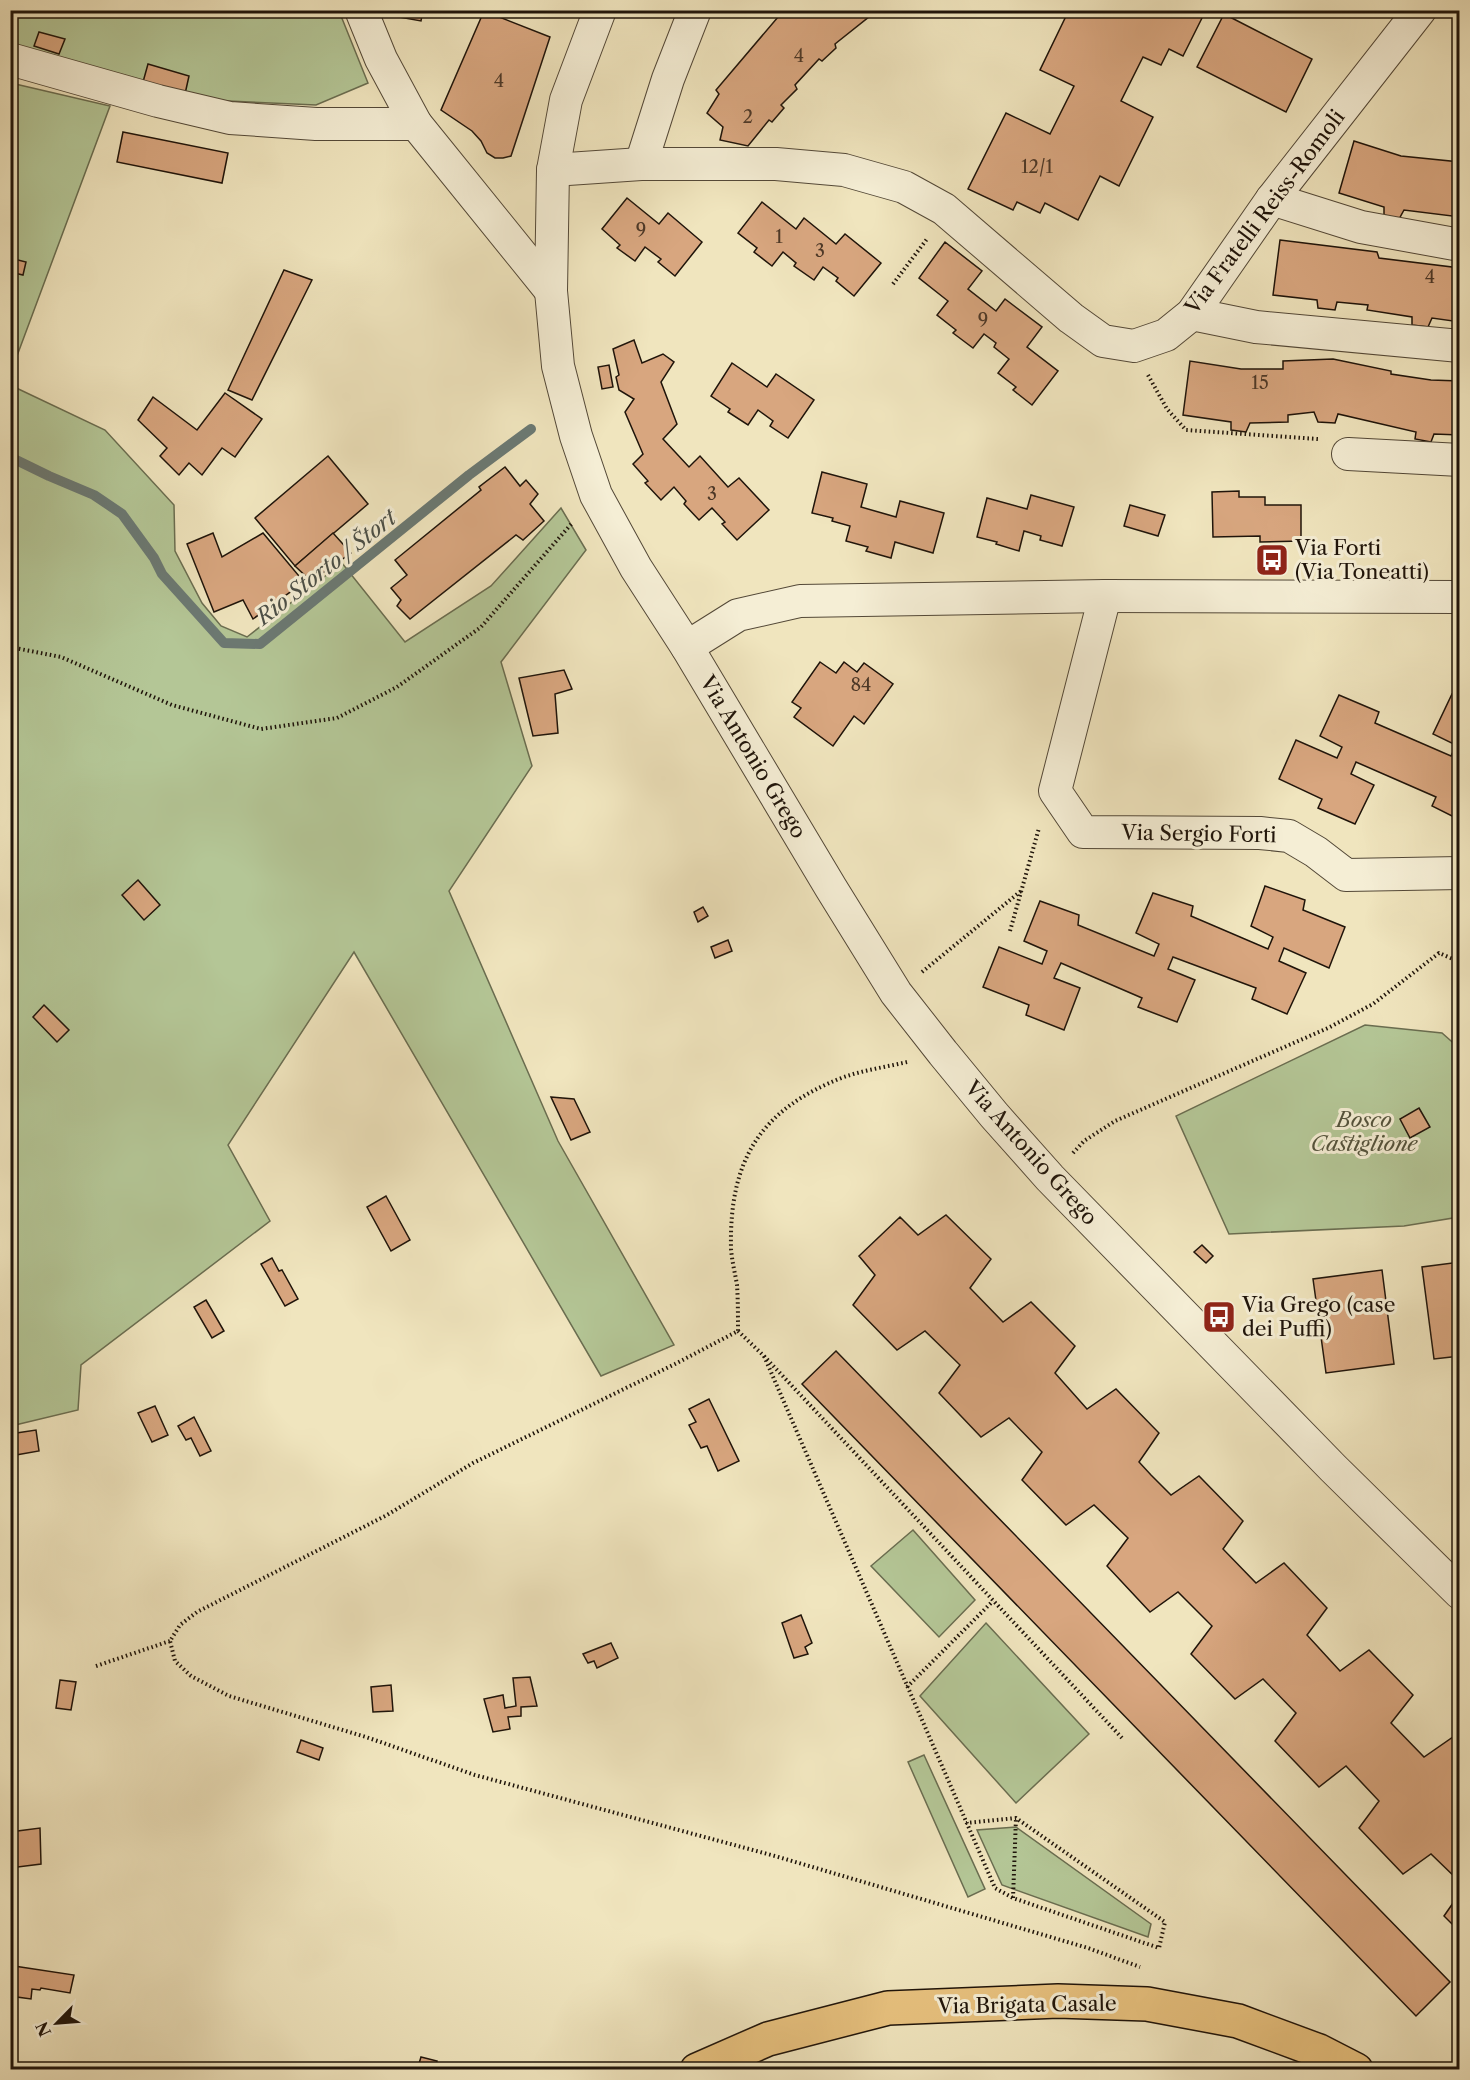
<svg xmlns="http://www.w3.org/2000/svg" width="1470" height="2080" font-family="'Libre Caslon Text',serif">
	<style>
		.green { fill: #b4c696; stroke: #6a6d50; stroke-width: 1.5 }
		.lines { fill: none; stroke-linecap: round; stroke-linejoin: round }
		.stream { stroke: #6b7973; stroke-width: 10 }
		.building { fill: #d8a67f; stroke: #1f140a; stroke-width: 1.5 }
		.street-casing { stroke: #534837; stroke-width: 34 }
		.primary-casing { stroke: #1f140a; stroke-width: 36 }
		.path { stroke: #1f140a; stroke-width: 4; stroke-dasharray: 1.5 3; stroke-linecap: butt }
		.street { stroke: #f5eed5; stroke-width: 32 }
		.primary { stroke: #e8c27f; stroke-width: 33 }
		.labels { text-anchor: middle; stroke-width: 6; stroke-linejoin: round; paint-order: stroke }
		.number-label { font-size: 18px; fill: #4d3827 }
		.street-label { font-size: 21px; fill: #1f140a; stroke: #f5eed5 }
		.poi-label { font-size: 21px; fill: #1f140a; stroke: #f5eed5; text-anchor: start }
		.park-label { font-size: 21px; font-style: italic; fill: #53523b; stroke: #f5eed5 }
		.water-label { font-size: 22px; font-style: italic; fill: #4b4f47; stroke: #f5eed5 }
	</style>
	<rect width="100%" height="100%" fill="#f0e5be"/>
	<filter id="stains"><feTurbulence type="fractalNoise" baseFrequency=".00333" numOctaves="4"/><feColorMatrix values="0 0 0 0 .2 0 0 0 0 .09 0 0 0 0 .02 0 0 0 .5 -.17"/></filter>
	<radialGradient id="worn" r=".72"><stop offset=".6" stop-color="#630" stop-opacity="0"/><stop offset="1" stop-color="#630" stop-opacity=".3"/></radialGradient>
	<g class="green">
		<path d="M10 11H339L368 83 316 105 184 99 11 45Z"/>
		<path d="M11 83 110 106 11 372Z"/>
		<path d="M10 385 105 430 174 505 175 551 202 603 221 626 247 637 342 563 405 642 491 586 561 508 586 550 501 662 532 766 449 891 558 1141 674 1345 601 1376 354 952 228 1145 270 1221 81 1365 78 1410 11 1426Z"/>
		<path d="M1365 1025 1442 1033 1459 1048V1217L1404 1226 1229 1234 1176 1116Z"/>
		<path d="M913 1530 975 1600 939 1637 871 1566Z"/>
		<path d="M986 1623 1089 1734 1016 1803 920 1696Z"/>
		<path d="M924 1755 985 1889 968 1897 908 1762Z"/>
		<path d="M1016 1827 1151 1924 1148 1937 1002 1885 977 1830Z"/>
	</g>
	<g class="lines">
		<path class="stream" d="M10 457 49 476 94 495 122 514 154 558 162 574 224 643 260 644 469 475 531 429"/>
	</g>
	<g class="building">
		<path d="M394 10H423L421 21 393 16Z"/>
		<path d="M784 10H882L869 17 835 44 836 48 822 61 819 59 795 85 797 89 781 105 784 108 772 122 769 120 748 146 720 140 723 127 707 113 719 94 716 90Z"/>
		<path d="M1069 10H1206L1183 56 1169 49 1161 65 1143 57 1121 101 1153 117 1119 186 1100 176 1078 220 1045 203 1040 213 1017 202 1013 210 968 189 1006 113 1050 134 1074 86 1040 70Z"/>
		<path d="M484 11 550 37 511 156 503 158H495L487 153 481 141 472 131 441 110Z"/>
		<path d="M1224 14 1312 59 1286 112 1197 67Z"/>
		<path d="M39 32 65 39 59 54 34 46Z"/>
		<path d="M148 64 189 76 185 94 143 82Z"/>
		<path d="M123 132 228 153 222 183 117 162Z"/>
		<path d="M1354 141 1401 156 1460 162V217L1404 210 1399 219 1384 215V207L1339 193Z"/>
		<path d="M627 198 659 224 668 213 702 242 675 276 658 262 661 259 645 247 635 261 617 248 620 245 602 229Z"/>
		<path d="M762 202 796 229 804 218 836 244 845 234 881 263 854 296 836 281 838 278 823 267 814 280 794 266 796 263 783 252 772 266 754 252 757 248 738 233Z"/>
		<path d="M1280 240 1377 252 1379 258 1460 268V322L1432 318 1428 327 1412 325V317L1367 310 1368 305 1337 302 1335 310 1318 308 1317 300 1273 295Z"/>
		<path d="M945 242 982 271 968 289 996 311 1005 299 1042 327 1027 347 1058 371 1032 405 1013 390 1016 387 998 373 1009 359 994 347 996 343 984 334 973 348 953 333 956 330 937 315 948 301 919 278Z"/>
		<path d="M10 258 26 262 23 275 10 272Z"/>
		<path d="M284 270 312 280 252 400 228 390Z"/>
		<path d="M634 340 642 363 663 354 674 362 661 382 677 424 663 439 689 467 700 456 728 487 739 478 769 510 737 540 722 524 725 522 712 508 699 520 684 504 686 501 674 487 661 500 645 483 648 481 633 464 643 454 625 412 634 399 619 390 616 377 619 375 613 349Z"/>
		<path d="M1333 359 1391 371V374L1431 380 1460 381V435L1434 434 1431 442 1415 439 1416 432 1338 414 1335 423 1318 422 1314 412 1288 415V422L1250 423 1246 432 1231 430V422L1183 415 1190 361 1241 369H1283V361Z"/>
		<path d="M732 363 767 387 776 374 814 400 788 438 770 426 773 421 758 410 748 425 728 412 730 409 711 396Z"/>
		<path d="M609 365 613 387 602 389 598 367Z"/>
		<path d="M225 393 262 419 235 457 222 448 202 475 189 463 179 475 160 456 167 448 138 420 153 397 197 430Z"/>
		<path d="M328 456 368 504 295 566 255 518Z"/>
		<path d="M505 467 520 486 526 480 538 494 530 504 544 521 523 540 516 535 410 619 397 606 401 600 391 588 407 575 395 560 481 490 479 487Z"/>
		<path d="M822 472 867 484 861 507 896 517 900 501 944 513 933 553 895 542 891 558 866 551 868 547 846 541 850 526 832 521 833 518 812 513Z"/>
		<path d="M1239 491V497H1265V505H1301V541L1260 542V536L1213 537 1212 492Z"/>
		<path d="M1031 495 1074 507 1062 546 1040 540 1041 536 1024 531 1019 551 996 544 997 542 977 537 987 498 1027 509Z"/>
		<path d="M1130 505 1165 515 1158 536 1124 526Z"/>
		<path d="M213 533 222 557 263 533 304 582 253 619 243 600 214 612 187 544Z"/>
		<path d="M333 533 351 553 311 581 295 566Z"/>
		<path d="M820 662 836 673 844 662 857 672 864 663 893 684 864 724 854 716 833 746 794 717 801 708 792 702Z"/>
		<path d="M564 670 572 689 555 694 558 733 533 736 519 678Z"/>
		<path d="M1452 694 1460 697V820L1432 806 1436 797 1356 762 1351 774 1374 785 1355 824 1318 808 1322 799 1279 779 1296 740 1337 758 1342 747 1320 736 1339 695 1379 712 1375 723 1451 756 1456 745 1433 734Z"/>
		<path d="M138 880 160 905 144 920 122 895Z"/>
		<path d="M1265 886 1305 900 1303 910 1345 927 1329 968 1284 948 1279 961 1306 973 1287 1014 1252 999 1256 988 1173 957 1168 969 1195 980 1177 1022 1138 1007 1142 998 1061 963 1054 978 1080 988 1064 1030 1026 1015 1029 1005 983 987 999 947 1042 964 1047 951 1024 941 1040 901 1079 915 1078 925 1154 956 1159 944 1136 933 1153 893 1193 906 1191 916 1268 949 1273 937 1251 926Z"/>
		<path d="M703 907 708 916 698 922 694 912Z"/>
		<path d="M728 940 732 951 715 958 711 947Z"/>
		<path d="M44 1005 69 1030 57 1042 33 1017Z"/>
		<path d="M551 1097 574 1099 590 1132 571 1140Z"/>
		<path d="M1419 1108 1430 1127 1410 1138 1400 1119Z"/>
		<path d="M386 1196 410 1240 391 1251 367 1207Z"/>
		<path d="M946 1215 991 1259 970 1288 1003 1322 1031 1302 1075 1346 1055 1373 1087 1409 1116 1389 1159 1433 1139 1462 1151 1475 1171 1495 1199 1476 1243 1521 1223 1549 1256 1583 1284 1563 1327 1608 1307 1635 1340 1671 1369 1650 1413 1695 1391 1723 1424 1757 1453 1737 1460 1744V1882L1431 1854 1403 1874 1359 1828 1379 1801 1346 1766 1319 1787 1275 1741 1296 1713 1263 1679 1235 1699 1191 1654 1212 1626 1178 1592 1150 1612 1107 1566 1128 1538 1094 1505 1066 1525 1022 1480 1042 1452 1009 1418 981 1437 939 1393 960 1365 925 1331 897 1350 853 1305 875 1275 859 1256 900 1217 918 1235Z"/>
		<path d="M1202 1245 1213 1256 1206 1263 1194 1252Z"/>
		<path d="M272 1258 279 1271 282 1270 298 1299 285 1306 261 1264Z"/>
		<path d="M1460 1262V1356L1434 1359 1422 1267Z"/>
		<path d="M1382 1270 1394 1364 1326 1373 1313 1279Z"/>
		<path d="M206 1300 224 1331 212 1338 194 1307Z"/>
		<path d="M836 1351 1450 1982 1416 2016 802 1384Z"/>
		<path d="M709 1399 739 1461 718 1471 707 1446 701 1448 689 1425 696 1422 689 1409Z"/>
		<path d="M155 1406 168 1435 152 1442 138 1413Z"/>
		<path d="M194 1417 211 1451 200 1456 191 1438 186 1440 178 1426Z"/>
		<path d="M36 1430 39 1451 10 1456V1434Z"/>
		<path d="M801 1615 812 1643 805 1647 808 1654 794 1658 782 1623Z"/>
		<path d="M611 1643 618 1658 597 1668 594 1661 588 1663 583 1654Z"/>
		<path d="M530 1677 537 1706 521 1707V1716L508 1717 510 1729 493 1732 484 1699 503 1695 505 1708 516 1706 513 1678Z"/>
		<path d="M60 1680 76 1682 71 1710 56 1708Z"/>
		<path d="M391 1685 393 1711 373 1712 371 1687Z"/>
		<path d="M301 1740 323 1748 319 1760 297 1752Z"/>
		<path d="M40 1828 41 1864 10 1868V1832Z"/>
		<path d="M1460 1893V1932L1444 1916Z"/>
		<path d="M14 1966 74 1975 70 1993 41 1988 40 1990 32 1989 31 1999 17 1997V1985L11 1984Z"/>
		<path d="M421 2057 437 2061 434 2070H417Z"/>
	</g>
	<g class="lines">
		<g class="street-casing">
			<g id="street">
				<path d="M361 10 381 59 416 124 551 291"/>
				<path d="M600 10 566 100 553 170 551 291 558 366 576 436 596 495 636 568 687 647 831 888 896 993 943 1053 994 1115 1050 1178 1333 1468 1460 1593"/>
				<path d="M10 59 158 101 230 118 316 124H416"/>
				<path d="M641 164 668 79 695 10"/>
				<path d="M553 170 641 164H776L844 170 904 187 944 209 1071 318 1103 341 1134 346 1166 335 1192 314 1272 199 1420 10"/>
				<path d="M1272 199 1361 227 1460 245"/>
				<path d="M1192 314 1256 327 1460 346"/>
				<path d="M1348 454 1460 460"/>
				<path d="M1105 596 1055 791 1083 832 1260 833 1289 836 1316 852 1346 875 1460 873"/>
				<path d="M687 647 738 615 800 601 1105 596 1460 597"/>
			</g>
		</g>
		<g class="primary-casing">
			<path id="primary" d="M697 2070 768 2039 888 2008 1058 2001 1147 2004 1238 2021 1319 2051 1356 2070"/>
		</g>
		<g class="path">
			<path d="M893 284 927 239"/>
			<path d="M1148 375 1167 409 1186 430 1318 439"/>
			<path d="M10 647 61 657 172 705 261 729 337 718 397 687 481 627 573 522"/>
			<path d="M1010 931 1039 828"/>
			<path d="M922 972 1021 891"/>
			<path d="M907 1062C886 1067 864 1070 844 1077 760 1109 729 1160 731 1249 732 1261 735 1273 737 1285 738 1300 738 1316 738 1331L675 1364 473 1463 387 1515 197 1612 180 1625 170 1641 175 1661 191 1676 229 1696 366 1737 475 1775 775 1856 1088 1948 1140 1967"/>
			<path d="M1073 1153 1084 1141 1115 1121 1328 1028 1373 1004 1439 953 1460 962"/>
			<path d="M738 1331 764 1356 1123 1739"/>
			<path d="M764 1356 995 1888 1013 1898 1159 1948 1165 1922 1016 1818 966 1823"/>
			<path d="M96 1666 170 1641"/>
			<path d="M907 1687 993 1601"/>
			<path d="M1013 1898 1016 1818"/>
		</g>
		<use href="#street" class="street"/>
		<use href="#primary" class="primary"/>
	</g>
	<defs>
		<g id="bus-square" transform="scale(1.725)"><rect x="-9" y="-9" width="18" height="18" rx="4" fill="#8f2418" stroke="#f5eed5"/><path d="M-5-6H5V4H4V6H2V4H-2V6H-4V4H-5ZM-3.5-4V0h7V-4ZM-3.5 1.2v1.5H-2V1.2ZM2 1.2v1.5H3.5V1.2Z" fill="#fff"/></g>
	</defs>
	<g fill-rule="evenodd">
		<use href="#bus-square" x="1272" y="560"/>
		<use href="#bus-square" x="1219" y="1317"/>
	</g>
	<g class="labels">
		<g class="number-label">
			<text x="799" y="62">4</text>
			<text x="499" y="87">4</text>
			<text x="748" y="123">2</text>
			<text x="1037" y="173">12/1</text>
			<text x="641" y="236">9</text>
			<text x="779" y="243">1</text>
			<text x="820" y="257">3</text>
			<text x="1430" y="283">4</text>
			<text x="983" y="326">9</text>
			<text x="1260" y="389">15</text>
			<text x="712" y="500">3</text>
			<text x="861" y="691">84</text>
		</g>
		<g class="street-label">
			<text transform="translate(1265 212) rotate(-53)" y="7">Via Fratelli Reiss-Romoli</text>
			<text transform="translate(753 757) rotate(59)" y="7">Via Antonio Grego</text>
			<text transform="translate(1199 834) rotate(1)" y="7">Via Sergio Forti</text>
			<text transform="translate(1031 1153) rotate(48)" y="7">Via Antonio Grego</text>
			<text transform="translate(1027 2005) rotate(-1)" y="7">Via Brigata Casale</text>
		</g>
		<g class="poi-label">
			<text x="1295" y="555">Via Forti<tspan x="1295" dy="24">(Via Toneatti)</tspan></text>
			<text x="1242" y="1312">Via Grego (case<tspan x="1242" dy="24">dei Puffi)</tspan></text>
		</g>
		<g class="park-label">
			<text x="1364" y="1127">Bosco<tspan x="1364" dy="24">Castiglione</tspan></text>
		</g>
		<g class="water-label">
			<text transform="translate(326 567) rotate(-38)" y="8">Rio Storto / Štort</text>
		</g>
	</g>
	<rect width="1470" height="2080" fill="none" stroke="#f0e5be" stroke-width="36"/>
	<rect x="12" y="12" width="1446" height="2056" fill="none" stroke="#1f140a" stroke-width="3"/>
	<rect x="18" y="18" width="1434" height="2044" fill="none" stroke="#1f140a" stroke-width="1.5"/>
	<g transform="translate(57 2023) rotate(245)" stroke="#f5eed5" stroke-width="4.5" paint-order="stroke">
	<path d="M0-4.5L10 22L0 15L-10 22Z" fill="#1f140a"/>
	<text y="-9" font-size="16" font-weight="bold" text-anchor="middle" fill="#1f140a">N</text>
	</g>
	<rect width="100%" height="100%" filter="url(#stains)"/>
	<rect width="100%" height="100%" fill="url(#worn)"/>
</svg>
